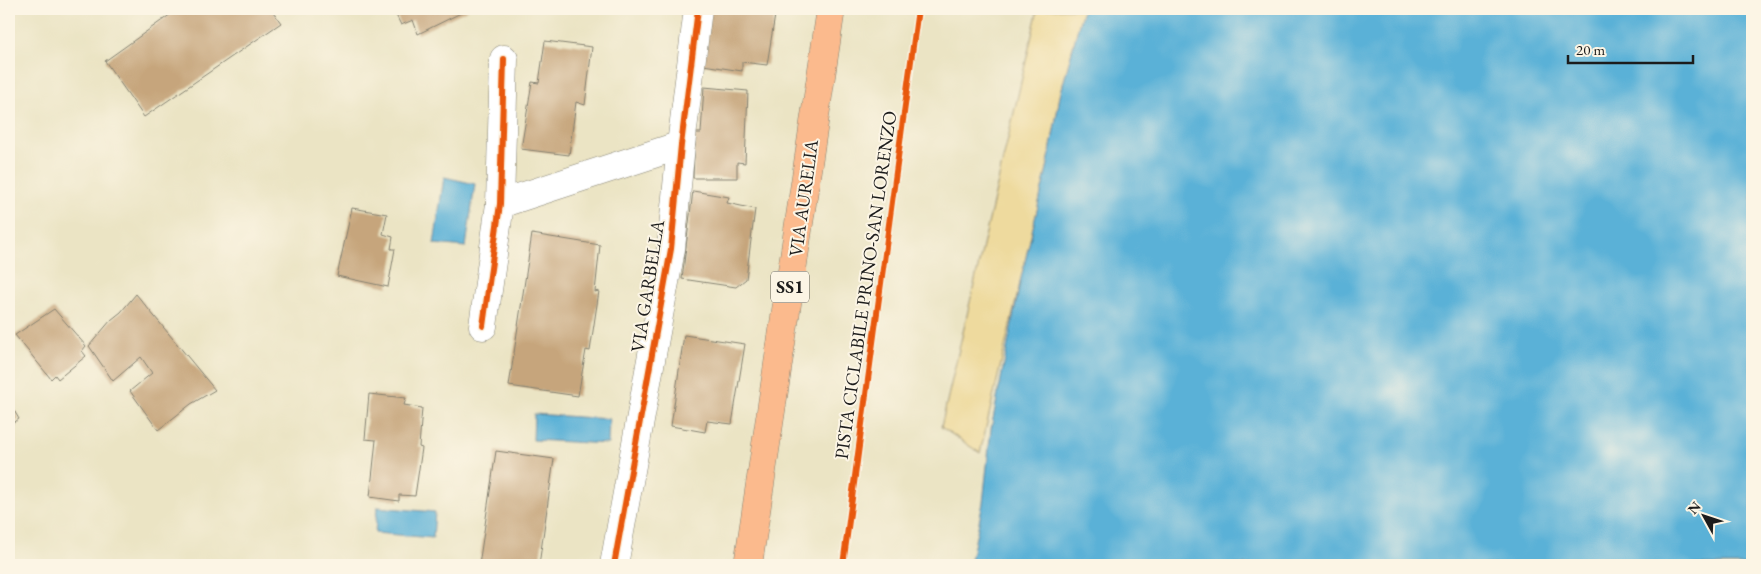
<svg xmlns="http://www.w3.org/2000/svg" width="1761" height="574" font-family="'EB Garamond',serif">
	<style>
		.sand { fill: #eeda9e; stroke: #857b5d }
		.water { fill: #5ab1d7; stroke: #3b667a }
		.building { fill: #c6a57b }
		.lines { fill: none; stroke-linecap: round; stroke-linejoin: round }
		.minor-casing { stroke: #848070; stroke-width: 29 }
		.primary-casing { stroke: #848070; stroke-width: 29 }
		.minor { stroke: #fff; stroke-width: 28 }
		.primary { stroke: #fbba8d; stroke-width: 28 }
		.cycleway-casing { stroke: #fcf5e5; stroke-width: 9 }
		.cycleway { stroke: #e8590c; stroke-width: 6 }
		.labels { text-anchor: middle; stroke-width: 4; stroke-linejoin: round; paint-order: stroke }
		.shield { fill: #fcf5e5; stroke: #5f5d58; stroke-width: 1 }
		.shield-label { font-size: 18px; font-weight: bold; fill: #1c1c1c }
		.street-label { font-size: 19px; fill: #1c1c1c; stroke: #fcf5e5 }
	</style>
	<rect width="100%" height="100%" fill="#fcf5e5"/>
	<filter id="ink" filterUnits="userSpaceOnUse"><feTurbulence type="fractalNoise" baseFrequency=".02" numOctaves="2"/><feDisplacementMap in="SourceGraphic" scale="10" xChannelSelector="R" yChannelSelector="G"/><feConvolveMatrix kernelMatrix="1 2 1 2 8 2 1 2 1" color-interpolation-filters="sRGB"/></filter>
	<filter id="wash" filterUnits="userSpaceOnUse"><feTurbulence type="fractalNoise" baseFrequency=".0096" numOctaves="4" result="noise"/><feDisplacementMap in="SourceGraphic" scale="20" xChannelSelector="R" yChannelSelector="G"/><feGaussianBlur stdDeviation="1.12" result="paint"/><feColorMatrix in="noise" values="0 0 0 0 0 0 0 0 0 0 0 0 0 0 0 0 0 1.4 0 .05"/><feComposite in="paint" operator="in"/></filter>
	<g filter="url(#wash)">
		<rect width="100%" height="100%" fill="#ebe4c4"/>
		<path class="sand" d="M1038 9H1083L1060 96 1048 164 980 453 941 427Z"/>
		<g class="water">
			<path d="M1083 9H1752V565H970L983 503 991 429 1021 278 1048 164 1060 96Z"/>
			<path d="M444 177 475 184 466 247 434 244Z"/>
			<path d="M534 414 609 419 608 444 533 440Z"/>
			<path d="M377 507 435 512 433 538 375 533Z"/>
		</g>
		<g id="blocks">
			<g class="building">
				<path d="M178 9H271L281 23 144 117 105 61Z"/>
				<path d="M393 9H469L418 34 413 20 401 25Z"/>
				<path d="M710 9H776L767 65 742 62V71L703 65Z"/>
				<path d="M545 41 592 47 585 105 576 102 569 155 521 149 532 82 539 83Z"/>
				<path d="M704 87 748 91 745 163 737 162V178H693L695 133H701Z"/>
				<path d="M693 191 729 197 727 203 755 209 746 279 736 287 682 279Z"/>
				<path d="M352 208 387 214 383 234 393 237 391 249H395L388 287 337 276Z"/>
				<path d="M532 234 600 245 595 292 599 291 590 351 586 350 578 396 509 386Z"/>
				<path d="M136 294 215 390 191 404 158 430 130 391 152 373 141 357 113 381 89 346 111 320 121 312Z"/>
				<path d="M54 309 86 346 82 351 86 356 58 379 55 375 51 379 15 335Z"/>
				<path d="M684 335 745 344 732 424 707 421 705 432 671 426Z"/>
				<path d="M369 394 406 398 404 405 422 408 419 447 422 448 415 496 399 495V501L370 497 376 440 365 439Z"/>
				<path d="M9 402 19 419 9 426Z"/>
				<path d="M496 451 554 459 539 565H479Z"/>
			</g>
		</g>
	</g>
	<g filter="url(#ink)">
		<use href="#blocks" fill-opacity="0" stroke="#848070" stroke-width="1"/>
		<g class="lines">
			<g class="minor-casing">
				<g id="minor">
					<path d="M500 204 681 145"/>
					<path d="M483 326 500 204 504 59"/>
					<path d="M614 565 671 249 681 145 698 9"/>
				</g>
			</g>
			<g class="primary-casing">
				<path id="primary" d="M748 565 831 9"/>
			</g>
			<use href="#minor" class="minor"/>
			<use href="#primary" class="primary"/>
			<g class="cycleway-casing">
				<g id="cycleway">
					<path d="M483 326 500 204 504 59"/>
					<path d="M614 565 671 249 681 145 698 9"/>
					<path d="M843 565 918 9"/>
				</g>
			</g>
			<use href="#cycleway" class="cycleway"/>
		</g>
	</g>
	<g class="labels">
		<rect class="shield" x="771" y="271.5" width="38" height="31" rx="4"/>
		<g class="shield-label">
			<text x="790" y="293">SS1</text>
		</g>
		<g class="street-label">
			<text transform="translate(803 198) rotate(-82)" y="7">VIA AURELIA</text>
			<text transform="translate(865 285) rotate(-82)" y="7">PISTA CICLABILE PRINO-SAN LORENZO</text>
			<text transform="translate(647 286) rotate(-81)" y="7">VIA GARBELLA</text>
		</g>
	</g>
	<rect width="1761" height="574" fill="none" stroke="#fcf5e5" stroke-width="30"/>
	<g transform="translate(1704 516) rotate(310)" stroke="#fcf5e5" stroke-width="4" paint-order="stroke">
	<path d="M0-4L9 19L0 12L-9 19Z" fill="#1c1c1c"/>
	<text y="-8" font-size="14" font-weight="bold" text-anchor="middle" fill="#1c1c1c">N</text>
	</g>
	<path d="M1568 55v8h125v-8" fill="none" stroke="#1c1c1c" stroke-width="2.5"/>
	<text x="1576" y="55" font-size="15" fill="#1c1c1c" stroke="#fcf5e5" stroke-width="4" paint-order="stroke">20 m</text>
</svg>
